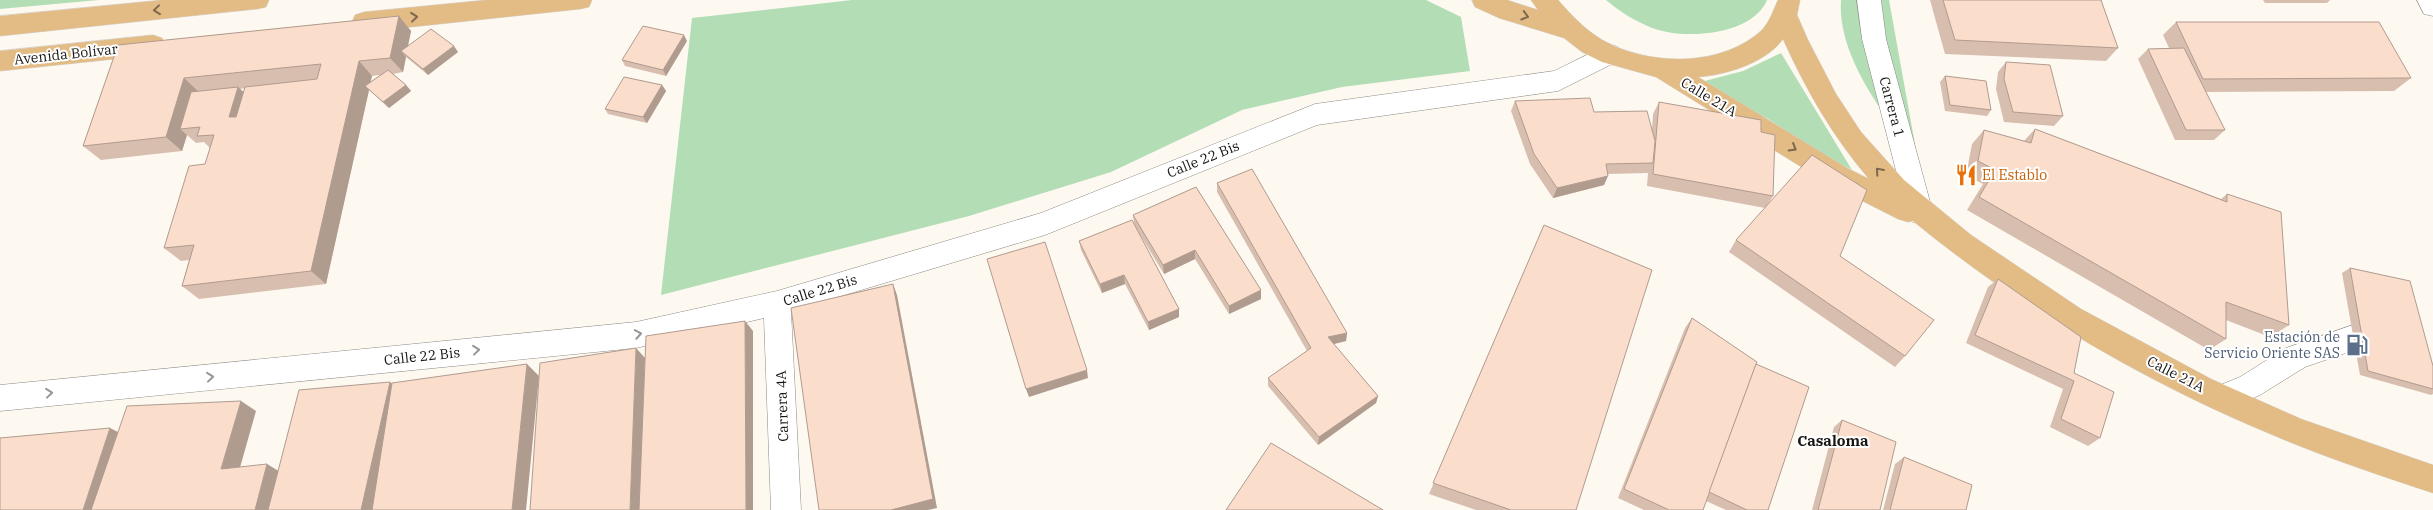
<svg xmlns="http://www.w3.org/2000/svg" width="2433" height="510" font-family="'IBM Plex Serif',serif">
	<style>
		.green { fill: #b3ddb5 }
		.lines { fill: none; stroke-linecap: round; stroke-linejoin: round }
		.minor-casing { stroke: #8c8881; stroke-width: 1 }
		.major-casing { stroke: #d5d5d5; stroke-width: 1 }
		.minor { fill: #fff; fill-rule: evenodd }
		.major { fill: #e3bb85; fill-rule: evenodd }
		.wall { fill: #d8beaf; fill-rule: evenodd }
		.shaded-wall { fill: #b09b8f }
		.building { fill: #fbddcc; stroke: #b09b8f }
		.oneway { stroke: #7e684c }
		.oneway2 { stroke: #979695 }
		.labels { text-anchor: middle; stroke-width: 4; stroke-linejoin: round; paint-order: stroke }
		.street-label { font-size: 14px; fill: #181614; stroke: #fff }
		.food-label { font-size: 14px; fill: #c56008; stroke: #fff; text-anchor: start }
		.service-label { font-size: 14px; fill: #4e5e75; stroke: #fff; text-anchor: end }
		.neighbourhood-label { font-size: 15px; font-weight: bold; fill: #181614; stroke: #fff }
	</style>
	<rect width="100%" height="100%" fill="#fdf9f1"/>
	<g class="green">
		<path d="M0 0H99L0 9Z"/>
		<path d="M852 0H1426L1461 17 1470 71 1342 87 1242 110 1111 172 969 216 661 295 692 18Z"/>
		<path d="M1606 0H1767C1752 36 1683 40 1652 28 1635 21 1620 12 1606 0Z"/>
		<path d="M1841 0H1889L1918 161C1886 117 1837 57 1841 0Z"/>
		<path d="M1781 53 1852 170 1823 155 1768 119 1697 83 1743 71Z"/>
	</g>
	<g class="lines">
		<g class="minor-casing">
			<g id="minor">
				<path d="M1857 0H1881L1886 39 1933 213 1930 221 1920 224 1910 221 1907 213 1862 39Z"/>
				<path d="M2417 0H2433V16L2424 14Z"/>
				<path d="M1609 44 1618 47 1622 54 1618 61 1558 91 1317 125 1045 235 791 311 801 510H771L764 318 636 348 0 411V385L636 322 777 291 1041 213 1315 104 1554 71Z"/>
				<path d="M2353 325 2363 329 2367 338 2363 347 2305 367 2260 395 2223 411 2213 408 2208 398 2213 388 2240 377 2286 348Z"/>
			</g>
		</g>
		<g class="major-casing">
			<g id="major">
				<path d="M163 0H269L266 7 257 9 0 36V16Z"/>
				<path d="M487 0H592L589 7 580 9 364 32 355 29 352 22 355 15 364 12Z"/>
				<path d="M1472 0H1507L1538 10 1531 0H1558C1573 17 1589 34 1610 44 1656 66 1723 66 1762 30 1770 21 1773 11 1778 0H1800L1797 15 1808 40 1836 94 1861 132 1904 180 1971 235 2081 309 2211 379 2301 419 2433 465V493C2382 476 2330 459 2280 438 2148 384 2023 311 1913 221L1908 222 1898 219 1829 184 1656 77 1602 62 1582 52 1564 38 1499 18 1475 7ZM1783 39C1806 90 1833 137 1869 179L1847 168 1698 77C1726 75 1766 63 1783 39Z"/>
				<path d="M153 35 162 38 165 45 162 52 153 55 0 71V51Z"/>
			</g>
		</g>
		<use href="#minor" class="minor"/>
		<use href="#major" class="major"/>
	</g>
	<g class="wall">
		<path d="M1930 0H2101L2118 48 2106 61 1945 54Z"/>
		<path d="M2263 0H2330L2327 3H2265Z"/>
		<path d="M399 16 411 31 408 46 458 52 428 75 406 57 403 72 393 74 406 85 411 91 389 108 369 90 326 284 199 299 182 286 189 260 181 261 164 248 205 164 210 148 204 142 196 143 187 135 182 151 101 160 83 146 118 45ZM380 75 370 82 372 76ZM245 88 244 92 240 89Z"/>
		<path d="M2176 22 2411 78 2394 91 2206 92 2225 130 2214 140H2175L2138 59 2148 49 2169 48 2163 35Z"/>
		<path d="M687 41 666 76 625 66 622 60Z"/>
		<path d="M2006 62 2063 116 2054 126 2004 122 1996 89 1998 72Z"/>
		<path d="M1945 76 1991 110 1987 116 1945 111 1940 82Z"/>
		<path d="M662 85 666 91 647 123 608 114 605 109Z"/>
		<path d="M1515 101 1594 112 1652 129 1653 114 1659 102 1761 132 1773 196 1768 204 1840 256 1905 356 1895 367 1729 252 1736 240 1765 208 1647 186 1648 173 1608 174 1604 185 1553 198 1530 164 1511 111Z"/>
		<path d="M2035 129 2221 199 2227 194 2289 325 2270 337 2226 320V339L2209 350 1967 210 1983 184 1966 175 1972 144 1984 130 2024 141Z"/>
		<path d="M1217 183 1347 333 1346 341 1333 344 1378 396 1376 403 1318 445 1268 386V378L1307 351 1217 192Z"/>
		<path d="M1196 187 1261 290V299L1229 314 1195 259 1164 274 1136 228 1179 309V317L1149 330 1125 284 1102 293 1081 250 1079 241 1134 224 1133 215Z"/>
		<path d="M1544 225 1576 510H1476L1429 494Z"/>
		<path d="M2350 268 2433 366V394L2431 395 2360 375 2342 273Z"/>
		<path d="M1998 279 2074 373 2100 438 2088 446 2050 427 2063 389 1966 343 1988 287Z"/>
		<path d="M1692 318 1756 364 1768 510H1726L1706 501 1703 510H1644L1618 498 1685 328Z"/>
		<path d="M1842 420 1880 510H1812L1834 427Z"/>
		<path d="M1904 457 1966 510H1883L1895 464Z"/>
	</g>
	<g class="shaded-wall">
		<path d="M399 16 411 31 406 55 401 51 406 57 403 72 390 58Z"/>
		<path d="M684 35 687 41 666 76 663 70Z"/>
		<path d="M454 46 458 52 428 75 423 69Z"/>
		<path d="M359 61 372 76 369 90 365 86 369 90 326 284 311 271Z"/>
		<path d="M184 78 200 93 180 129 187 135 182 151 166 137Z"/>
		<path d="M406 85 411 91 389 108 383 102Z"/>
		<path d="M662 85 666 91 647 123 643 117Z"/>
		<path d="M238 87 253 101 245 131 229 117Z"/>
		<path d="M1608 176 1604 185 1553 198 1557 188Z"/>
		<path d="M1195 250V259L1164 274 1163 265Z"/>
		<path d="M1124 275 1125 284 1102 293 1100 284Z"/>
		<path d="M893 284 897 295 937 508 928 510H891Z"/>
		<path d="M1261 290V299L1229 314V306Z"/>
		<path d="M1179 309V317L1149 330 1148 322Z"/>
		<path d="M745 321 753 331V510H746Z"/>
		<path d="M1347 333 1346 341 1326 346 1328 337Z"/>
		<path d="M636 348 645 358 640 510H630Z"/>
		<path d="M527 364 539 376 526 510H512Z"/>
		<path d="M1087 370 1088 378 1029 397 1026 389Z"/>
		<path d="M390 382 403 392 377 510H361Z"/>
		<path d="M1378 396 1376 403 1318 445 1319 437Z"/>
		<path d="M241 401 256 411 237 478 221 469Z"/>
		<path d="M110 428 128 437 104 510H83Z"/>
		<path d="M267 464 282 473 273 510H255Z"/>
	</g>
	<g class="building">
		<path d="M1943 0H2101L2118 48 1955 40Z"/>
		<path d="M399 16 390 58 359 61 311 271 182 286 194 245 164 248 189 166 205 164 214 135 197 136 200 127 180 129 191 92 238 87 229 117H236L245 87 317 79 321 64 184 78 166 137 83 146 118 45Z"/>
		<path d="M2176 22H2379L2411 78 2203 79Z"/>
		<path d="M643 26 684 35 663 70 622 60Z"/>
		<path d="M431 29 454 46 423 69 401 51Z"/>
		<path d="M2184 48 2225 130H2186L2148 49Z"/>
		<path d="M2006 62 2050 65 2063 116 2013 112 2004 79Z"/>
		<path d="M388 70 406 85 383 102 365 86Z"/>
		<path d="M1945 76 1986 81 1991 110 1950 105Z"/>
		<path d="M624 77 662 85 643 117 605 109Z"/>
		<path d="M1590 98 1594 112 1647 111 1655 141 1653 163 1606 164 1608 176 1557 188 1534 154 1515 101Z"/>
		<path d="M1659 102 1761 120V132L1775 135 1773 196 1653 174Z"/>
		<path d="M2035 129 2227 202V194L2281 212 2289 325 2226 302V339L1979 197 1995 170 1978 161 1984 130 2031 143Z"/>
		<path d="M1812 155 1867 190 1840 256 1934 320 1905 356 1736 240Z"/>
		<path d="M1252 169 1347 333 1328 337 1378 396 1319 437 1268 378 1311 348 1217 183Z"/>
		<path d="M1196 187 1261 290 1229 306 1195 250 1163 265 1133 215Z"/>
		<path d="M1132 220 1179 309 1148 322 1124 275 1100 284 1079 241Z"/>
		<path d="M1544 225 1652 270 1576 510H1511L1433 483Z"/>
		<path d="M1045 242 1087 370 1026 389 987 259Z"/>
		<path d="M2350 268 2410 281 2433 366V389L2368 371Z"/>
		<path d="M1998 279 2081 337 2074 373 2114 392 2100 438 2061 419 2074 381 1975 335Z"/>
		<path d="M893 284 933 499 891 510H819L791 308Z"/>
		<path d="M1692 318 1757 362 1703 510H1669L1624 489Z"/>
		<path d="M745 321 746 510H639L646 336Z"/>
		<path d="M636 348 630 510H530L540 363Z"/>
		<path d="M527 364 512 510H372L392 383Z"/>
		<path d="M1756 364 1809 387 1768 510H1747L1709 492Z"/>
		<path d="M390 382 361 510H268L299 390Z"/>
		<path d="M241 401 221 469 267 464 255 510H91L127 406Z"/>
		<path d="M1842 420 1896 442 1880 510H1818Z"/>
		<path d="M110 428 83 510H0V438Z"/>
		<path d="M1271 443 1383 510H1226Z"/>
		<path d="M1904 457 1972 485 1966 510H1890Z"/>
	</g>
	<defs><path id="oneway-chevron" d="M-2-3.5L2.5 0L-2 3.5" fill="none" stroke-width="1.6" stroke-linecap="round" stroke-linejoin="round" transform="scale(1.25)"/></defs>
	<g class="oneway">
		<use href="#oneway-chevron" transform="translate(157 10) rotate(174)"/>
		<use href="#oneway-chevron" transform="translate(1525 16) rotate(16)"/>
		<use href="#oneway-chevron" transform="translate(414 17) rotate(-6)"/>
		<use href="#oneway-chevron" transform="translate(1793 148) rotate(31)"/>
		<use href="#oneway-chevron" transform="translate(1879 171) rotate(-131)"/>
	</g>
	<g class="oneway2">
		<use href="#oneway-chevron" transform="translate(638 334) rotate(-10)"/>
		<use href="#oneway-chevron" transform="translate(476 350) rotate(-6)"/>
		<use href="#oneway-chevron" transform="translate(210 377) rotate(-6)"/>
		<use href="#oneway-chevron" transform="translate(49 393) rotate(-6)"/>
	</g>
	<defs>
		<g id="restaurant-bare" transform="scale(1.725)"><path d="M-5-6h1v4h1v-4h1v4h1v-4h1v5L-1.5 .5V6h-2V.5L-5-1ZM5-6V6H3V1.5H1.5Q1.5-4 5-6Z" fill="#e8710a" stroke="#fff" stroke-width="2.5" paint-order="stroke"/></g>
		<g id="fuel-bare" transform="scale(1.725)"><path d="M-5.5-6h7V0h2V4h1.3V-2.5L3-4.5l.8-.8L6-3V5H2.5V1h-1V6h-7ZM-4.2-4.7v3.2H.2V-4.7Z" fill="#5c6f8a" stroke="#fff" stroke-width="2.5" paint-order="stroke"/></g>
	</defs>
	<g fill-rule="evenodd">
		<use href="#restaurant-bare" x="1966" y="175"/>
		<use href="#fuel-bare" x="2357" y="345"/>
	</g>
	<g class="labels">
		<g class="street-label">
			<text transform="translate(66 54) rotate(-6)" y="5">Avenida Bolívar</text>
			<text transform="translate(1709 97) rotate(31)" y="5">Calle 21A</text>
			<text transform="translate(1892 107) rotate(75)" y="5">Carrera 1</text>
			<text transform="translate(1203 159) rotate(-22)" y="5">Calle 22 Bis</text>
			<text transform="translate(820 290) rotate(-17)" y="5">Calle 22 Bis</text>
			<text transform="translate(422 356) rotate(-6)" y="5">Calle 22 Bis</text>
			<text transform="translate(2176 374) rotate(27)" y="5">Calle 21A</text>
			<text transform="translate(782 406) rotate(-92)" y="5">Carrera 4A</text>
		</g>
		<g class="food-label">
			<text x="1982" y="180">El Establo</text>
		</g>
		<g class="service-label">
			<text x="2340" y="342">Estación de<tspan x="2340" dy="16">Servicio Oriente SAS</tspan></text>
		</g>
		<g class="neighbourhood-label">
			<text x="1833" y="446">Casaloma</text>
		</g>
	</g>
</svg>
